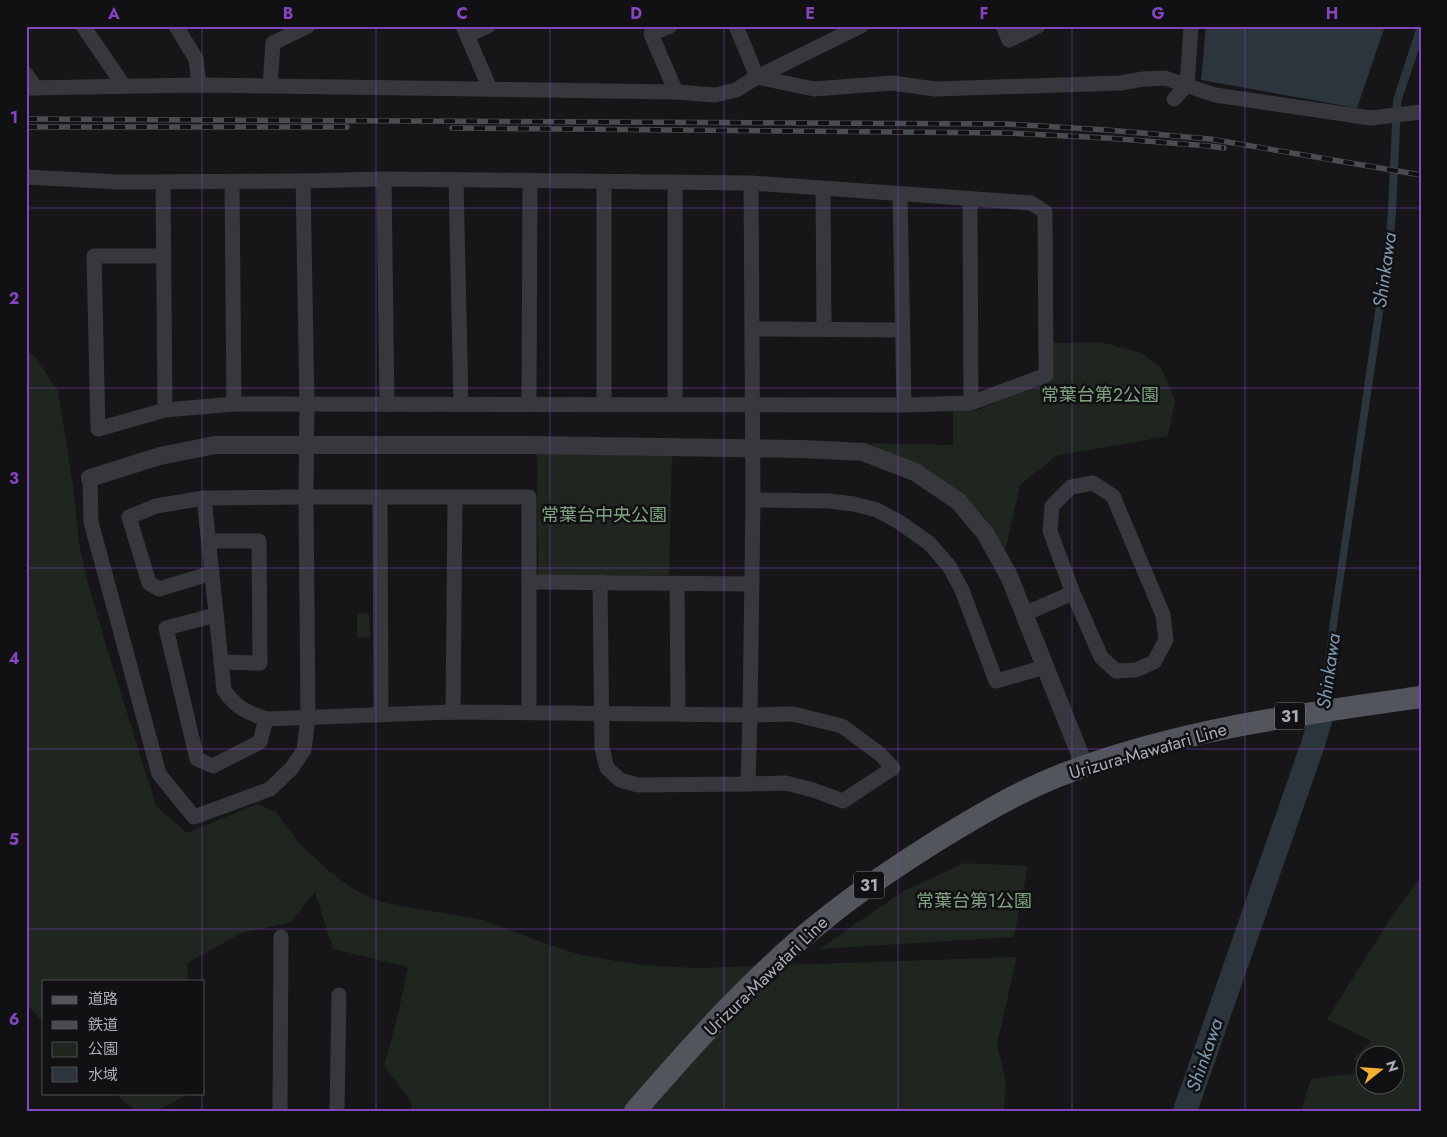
<svg xmlns="http://www.w3.org/2000/svg" width="1447" height="1137" font-family="Jost,'Noto Sans JP',sans-serif">
	<style>
		.green { fill: #1e261f; fill-rule: evenodd }
		.water { fill: #2c353c }
		.lines { fill: none; stroke-linecap: round; stroke-linejoin: round }
		.river { stroke: #2c353c; stroke-width: 24 }
		.minor { stroke: #37383d; stroke-width: 15 }
		.tertiary { stroke: #37383d; stroke-width: 18 }
		.primary { stroke: #53555c; stroke-width: 22 }
		.rail-casing { stroke: #4a4c52; stroke-width: 5.5 }
		.rail { stroke: #111113; stroke-width: 4; stroke-dasharray: 11; stroke-linecap: butt }
		.grid { fill: none; stroke: #8446be; stroke-width: 1; stroke-opacity: 0.55 }
		.labels { text-anchor: middle; stroke-width: 5; stroke-linejoin: round; paint-order: stroke }
		.shield { fill: #111113; stroke: #7b7e86; stroke-width: 1 }
		.shield-label { font-size: 16px; font-weight: bold; fill: #a8adb8 }
		.park-label { font-size: 18px; fill: #7fa381; stroke: #111113 }
		.street-label { font-size: 18px; fill: #a8adb8; stroke: #111113 }
		.water-label { font-size: 19px; font-style: italic; fill: #7f9bb3; stroke: #111113 }
		.neatline { fill: none; stroke: #8446be; stroke-width: 2 }
		.grid-label { font-size: 16px; text-anchor: middle; font-weight: bold; fill: #8446be }
	</style>
	<rect width="100%" height="100%" fill="#161618"/>
	<g class="green">
		<path d="M1101 342 1141 353 1162 369 1175 401 1168 436 1056 456 1020 485 1005 551 985 517 919 467 869 450 872 443 953 445V410L975 411 1051 379 1053 343Z"/>
		<path d="M26 350 35 357 58 391 73 486 79 542 87 580 109 655 156 806 187 833 257 804 276 812 299 843 329 871 355 890 381 902 483 920 541 942 581 955 639 965 697 968 1017 957 997 1044 1006 1082 1004 1111H412L411 1102 384 1066 399 1010 408 967 333 949 315 892 291 922 242 933 187 963 188 981H44V1023L26 1004Z"/>
		<path d="M537 454 672 455 669 575H538Z"/>
		<path d="M369 613 370 637 357 638V614Z"/>
		<path d="M964 863 1028 866 1014 937 819 949 902 892Z"/>
		<path d="M1421 876V1111H1301L1311 1079 1364 1072 1354 1059 1371 1041 1327 1019 1389 921ZM1394 1054V1084H1364V1054Z"/>
		<path d="M115 1093H190C177 1100 153 1116 137 1111 132 1109 120 1097 115 1093Z"/>
	</g>
	<g class="water">
		<path d="M1206 26H1385L1357 108 1201 80Z"/>
		<path d="M1417 26H1421V43L1401 102 1396 213 1393 245 1338 617 1325 721 1318 745 1310 742 1317 719 1331 615 1385 243 1388 211 1393 100Z"/>
	</g>
	<g class="lines">
		<path class="river" d="M1185 1111 1313 744 1322 714"/>
		<g class="minor">
			<path d="M83 26 124 86"/>
			<path d="M176 26 196 59 199 85"/>
			<path d="M463 26 490 89"/>
			<path d="M670 26 651 34 676 92"/>
			<path d="M736 26 757 77 861 26"/>
			<path d="M1003 26 1009 40 1038 26"/>
			<path d="M468 35 488 26"/>
			<path d="M26 74 36 88"/>
			<path d="M270 86 273 43 308 26"/>
			<path d="M26 88 199 85 676 92 715 95 736 90 757 77 814 89 892 83 935 89 1121 83 1143 79 1165 78 1215 95 1371 118 1421 112"/>
			<path d="M1174 99 1187 85 1191 26"/>
			<path d="M26 177 119 182 303 181 384 179 751 183 1031 203 1045 212 1046 375 971 403"/>
			<path d="M384 179 387 404"/>
			<path d="M456 180 461 404"/>
			<path d="M163 182 165 410"/>
			<path d="M232 182 234 404"/>
			<path d="M604 182V404"/>
			<path d="M675 183V404"/>
			<path d="M823 189 824 329"/>
			<path d="M900 194 904 405"/>
			<path d="M163 256H94L98 429 165 410 234 404 904 405 971 403 970 199"/>
			<path d="M752 329 903 330"/>
			<path d="M529 404 530 181"/>
			<path d="M90 478 91 522 159 774 194 817 270 789 291 769 304 750 308 717 306 497 307 404 303 181"/>
			<path d="M380 497 381 715"/>
			<path d="M204 498 156 506 129 517 149 583 159 589 212 573"/>
			<path d="M753 500 829 501 854 504 877 510 899 522 929 543 949 566 962 590 996 681 1045 667"/>
			<path d="M209 541H259L260 663 221 662"/>
			<path d="M529 582 752 584"/>
			<path d="M600 582 602 748 607 768 620 780 638 785 748 784 750 715 793 714 842 726 880 754 893 768 843 801 813 790 786 783 748 784"/>
			<path d="M677 583 678 713"/>
			<path d="M1024 614 1073 593 1101 657 1116 671 1136 670 1154 662 1166 640 1163 615 1113 496 1093 483 1071 487 1052 506 1050 531 1073 593"/>
			<path d="M216 615 166 628 197 759 213 766 260 742 266 719"/>
			<path d="M453 712 455 497"/>
			<path d="M529 712V497H306L204 498 224 690C236 708 247 712 266 719L453 712 750 715 753 500 751 183"/>
			<path d="M280 1111 281 937"/>
			<path d="M337 1111 339 995"/>
		</g>
		<path class="tertiary" d="M90 478 160 456 215 445H528L802 449 863 452 915 472 958 501 985 533 1009 576 1085 767"/>
		<path class="primary" d="M635 1111C694 1043 755 974 826 918 863 888 903 862 943 837 981 814 1020 791 1061 775 1176 730 1300 714 1421 697"/>
		<g class="rail-casing">
			<g id="rail">
				<path d="M26 119 1006 124 1107 130 1210 139 1421 175"/>
				<path d="M26 127H347"/>
				<path d="M452 128 1006 133 1107 138 1209 146 1224 148"/>
			</g>
		</g>
		<use href="#rail" class="rail"/>
	</g>
	<path class="grid" d="M202 26V981M376 26V1111M550 26V1111M724 26V1111M898 26V1111M1072 26V1111M1245 26V1111M26 208H1421M26 388H1421M26 568H1421M26 749H1421M26 929H1421M202 1093V1111"/>
	<g class="labels">
		<g class="shield">
			<rect x="1275" y="702.5" width="30" height="27" rx="4"/>
			<rect x="854" y="871.5" width="30" height="27" rx="4"/>
		</g>
		<g class="shield-label">
			<text x="1290" y="722">31</text>
			<text x="869" y="891">31</text>
		</g>
		<g class="park-label">
			<text x="1100" y="401">常葉台第2公園</text>
			<text x="604" y="521">常葉台中央公園</text>
			<text x="974" y="907">常葉台第1公園</text>
		</g>
		<g class="street-label">
			<text transform="translate(1148 751) rotate(-16)" y="6">Urizura-Mawatari Line</text>
			<text transform="translate(766 976) rotate(-44)" y="6">Urizura-Mawatari Line</text>
		</g>
		<g class="water-label">
			<text transform="translate(1384 270) rotate(-82)" y="7">Shinkawa</text>
			<text transform="translate(1328 671) rotate(-82)" y="7">Shinkawa</text>
			<text transform="translate(1204 1055) rotate(-71)" y="7">Shinkawa</text>
		</g>
	</g>
	<rect width="1447" height="1137" fill="none" stroke="#111113" stroke-width="55"/>
	<rect x="42" y="980" width="162" height="115" fill="#111113" stroke="#4d4f55"/>
	<rect x="52" y="996" width="25" height="8" fill="#53555c" stroke="#4d4f55"/>
	<text x="88" y="1004" font-size="15" fill="#a8adb8">道路</text>
	<rect x="52" y="1021" width="25" height="8" fill="#4a4c52" stroke="#4d4f55"/>
	<text x="88" y="1030" font-size="15" fill="#a8adb8">鉄道</text>
	<rect x="52" y="1042" width="25" height="15" fill="#1e261f" stroke="#4d4f55"/>
	<text x="88" y="1054" font-size="15" fill="#a8adb8">公園</text>
	<rect x="52" y="1067" width="25" height="15" fill="#2c353c" stroke="#4d4f55"/>
	<text x="88" y="1080" font-size="15" fill="#a8adb8">水域</text>
	<g transform="translate(1380 1070) rotate(73)"><circle r="24" fill="#111113" stroke="#4d4f55"/>
	<path d="M0-4L9 19L0 12L-9 19Z" fill="#f2b134"/>
	<text y="-8" font-size="14" font-weight="bold" text-anchor="middle" fill="#a8adb8">N</text>
	</g>
	<rect x="28" y="28" width="1392" height="1082" class="neatline"/>
	<g class="grid-label">
		<text x="114" y="19">A</text>
		<text x="288" y="19">B</text>
		<text x="462" y="19">C</text>
		<text x="636" y="19">D</text>
		<text x="810" y="19">E</text>
		<text x="984" y="19">F</text>
		<text x="1158" y="19">G</text>
		<text x="1332" y="19">H</text>
		<text x="14" y="123">1</text>
		<text x="14" y="304">2</text>
		<text x="14" y="484">3</text>
		<text x="14" y="664">4</text>
		<text x="14" y="845">5</text>
		<text x="14" y="1025">6</text>
	</g>
</svg>
